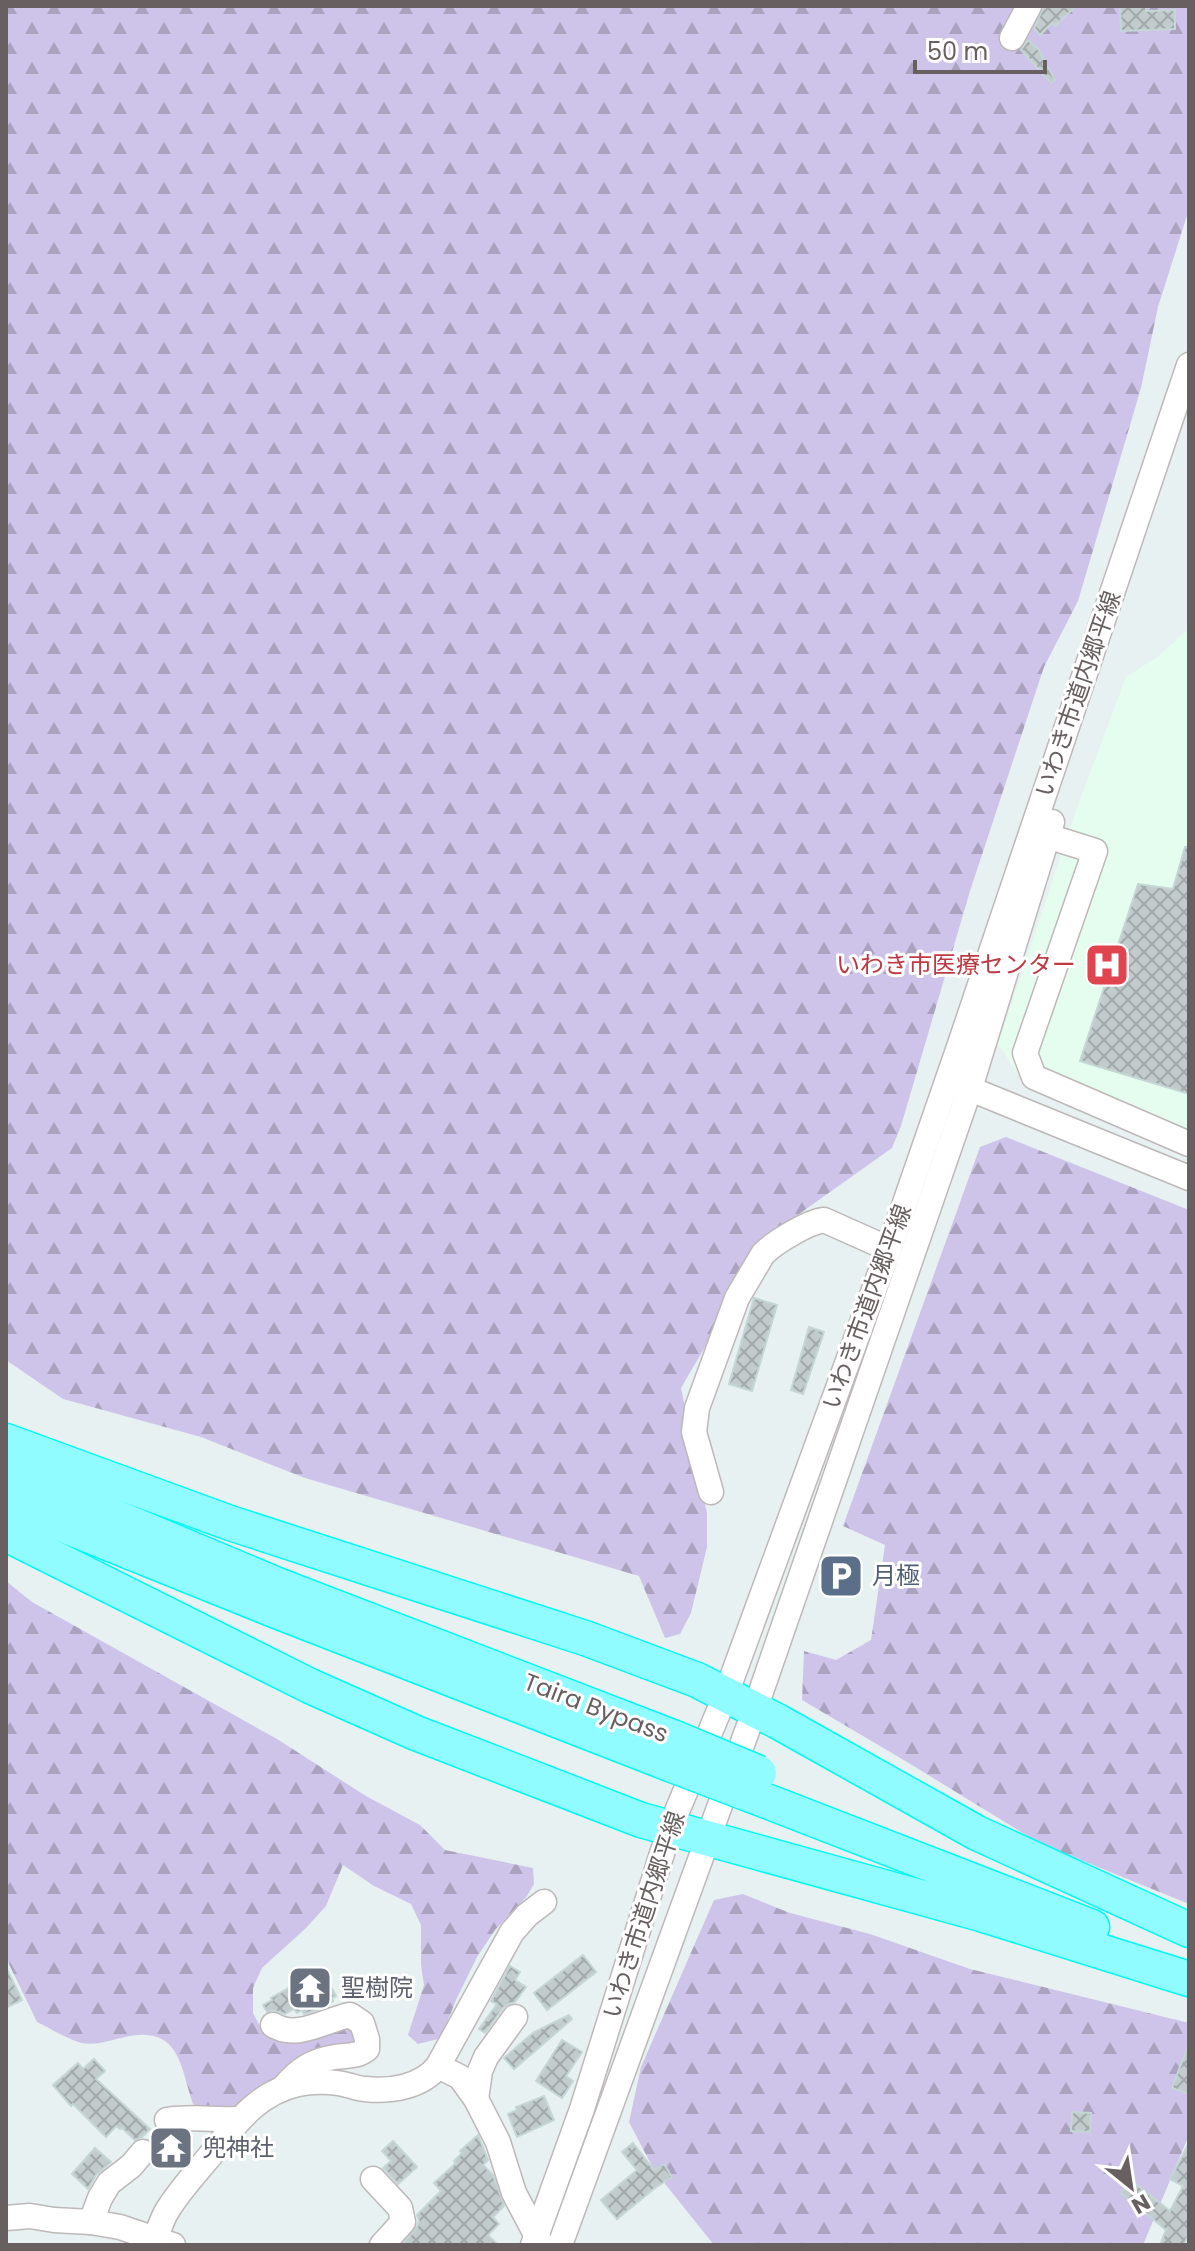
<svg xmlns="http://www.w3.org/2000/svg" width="1195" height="2251" font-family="Poppins,'Noto Sans JP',sans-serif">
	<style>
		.medical { fill: #e5fdee }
		.forest { fill: url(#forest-firs) }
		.building { fill: url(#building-cross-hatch); stroke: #c5d6d6; stroke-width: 2 }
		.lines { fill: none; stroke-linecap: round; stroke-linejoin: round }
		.minor-casing { stroke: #beb8b8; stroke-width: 27 }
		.highway-casing { stroke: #00f9f1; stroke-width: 37 }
		.minor { stroke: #fff; stroke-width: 24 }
		.highway { stroke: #91fcff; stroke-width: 34 }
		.highway-bridge-casing { stroke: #00f9f1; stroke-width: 37; stroke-linecap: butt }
		.highway-bridge { stroke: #91fcff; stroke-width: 34 }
		.labels { text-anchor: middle; stroke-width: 6; stroke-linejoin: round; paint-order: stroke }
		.street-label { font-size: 24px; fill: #685f60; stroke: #fff }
		.health-label { font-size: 24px; fill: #be3a42; stroke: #fff; text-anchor: end }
		.service-label { font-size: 24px; fill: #4e5e75; stroke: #fff; text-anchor: start }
		.worship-label { font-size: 24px; fill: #5b616d; stroke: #fff; text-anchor: start }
	</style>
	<defs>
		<pattern id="forest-firs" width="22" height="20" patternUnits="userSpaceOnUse" patternTransform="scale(2)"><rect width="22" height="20" fill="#cec4e9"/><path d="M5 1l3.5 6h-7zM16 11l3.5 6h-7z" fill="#aba2c0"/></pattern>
		<pattern id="building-cross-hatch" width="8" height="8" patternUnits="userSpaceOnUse" patternTransform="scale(2)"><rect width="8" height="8" fill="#c3cccd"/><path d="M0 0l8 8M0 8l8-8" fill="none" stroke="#a2a9aa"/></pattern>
	</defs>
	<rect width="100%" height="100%" fill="#e7f1f1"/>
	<path class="medical" d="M1189 628V1149L1024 1082 998 1044 1077 808 1126 677 1159 656Z"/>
	<g class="forest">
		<path d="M6 6H1189V209L1158 307 1141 388 1078 601 1044 667 970 891 901 1126 892 1148 771 1234 681 1388 707 1513V1547L691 1613 680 1634 665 1638 639 1576 305 1478 201 1437 63 1399 6 1360Z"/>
		<path d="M1006 1137 1189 1210V1904L1039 1843 907 1762 802 1700 804 1651 836 1660 871 1640 885 1545 843 1526 980 1147Z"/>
		<path d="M6 1581 32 1602 277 1739 366 1796 420 1825 445 1850 533 1868 534 1884 527 1896 495 1930 477 1957 456 2000 444 2030 438 2039 418 2044 408 2035 424 1985 421 1965V1925L411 1904 374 1886 343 1865 326 1906 306 1928 262 1968 253 1988V2013L263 2032 282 2041 345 2028 354 2030 358 2045 241 2107 210 2114 193 2104C180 2066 180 2025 125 2037 111 2040 96 2046 82 2043 67 2039 51 2029 37 2022L6 1958Z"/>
		<path d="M743 1894 790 1913 870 1934 970 1969 1189 2023V2135L1143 2245H714L654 2170 629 2122 641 2067 714 1900Z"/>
	</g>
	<g class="building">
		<path d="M1044 6H1076L1055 26 1052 23 1040 35 1034 28Z"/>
		<path d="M1120 6 1146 7V11L1175 10V29L1121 31Z"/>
		<path d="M1028 40 1039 50 1055 80 1051 83 1021 50Z"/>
		<path d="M1185 847H1189V1094L1080 1061 1138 884 1173 889Z"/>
		<path d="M754 1298 777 1305 752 1391 729 1384Z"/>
		<path d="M809 1327 824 1332 803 1394 791 1390Z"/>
		<path d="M583 1955 596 1972 547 2010 534 1993Z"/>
		<path d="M510 1966 520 1972 515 1980 526 1987 515 2002 508 2004 503 2008 485 2033 479 2029 497 2004 491 2001Z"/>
		<path d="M6 1967 22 2000 6 2008Z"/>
		<path d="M311 1969 315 1976 323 1972 336 1996 332 1998 333 2001 317 2010 304 2014 302 2010 297 2013 294 2009 285 2014 272 2010 267 2012 263 2005 272 2000 271 1998 301 1981 298 1977Z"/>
		<path d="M569 2015 572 2019 514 2069 504 2058 534 2032Z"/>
		<path d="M562 2040 582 2052 566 2076 573 2081 562 2098 536 2081Z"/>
		<path d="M1188 2046H1189V2094L1172 2088Z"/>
		<path d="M94 2059 105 2071 96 2079 150 2129 142 2137 135 2140 122 2128 120 2129 116 2126 106 2137 73 2104 71 2106 53 2085 78 2063 83 2069Z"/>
		<path d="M544 2096 554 2120 517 2137 508 2114 517 2110 516 2107Z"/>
		<path d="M1072 2112 1091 2113 1090 2132 1071 2131Z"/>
		<path d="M478 2135 488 2160 483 2165 493 2175 504 2206 493 2217 499 2224 488 2235 498 2245H402L417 2227 419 2221 417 2215 441 2191 434 2183 456 2163 454 2161 462 2153 460 2151Z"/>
		<path d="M393 2141 417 2167 398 2184 383 2168 391 2161 382 2151Z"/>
		<path d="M633 2143 654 2170 664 2164 672 2177 655 2188 617 2219 601 2200 637 2170 622 2152Z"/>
		<path d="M1189 2143V2233L1184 2245H1160L1166 2230 1121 2193 1131 2180 1170 2211 1183 2186 1170 2179Z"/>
		<path d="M95 2148 111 2162 96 2175 88 2189 72 2174Z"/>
	</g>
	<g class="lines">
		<g class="minor-casing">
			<g id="minor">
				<path d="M1012 38 1029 6"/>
				<path d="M1047 836 1095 851 1025 1053 1034 1077 1189 1144"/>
				<path d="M958 1084 1189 1178"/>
				<path d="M711 1492 694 1432 697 1408 737 1298 763 1254C775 1242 808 1222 824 1220L889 1249"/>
				<path d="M273 2025C297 2040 325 2020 350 2015L362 2023 367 2039V2049C357 2057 348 2055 335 2057 313 2060 298 2070 284 2087"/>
				<path d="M438 2066 460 2077 476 2099 498 2142 514 2193 540 2242"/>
				<path d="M476 2099 480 2071 486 2057 515 2017"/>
				<path d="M167 2120C191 2116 215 2120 239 2119"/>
				<path d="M373 2179 400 2208 403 2222 382 2245"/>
				<path d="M6 2218 30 2216 54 2220 91 2222 120 2227 173 2245"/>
				<path d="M91 2222 100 2198 109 2183 131 2166 143 2152"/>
				<path d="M155 2239C159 2230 162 2219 167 2211 179 2191 195 2174 209 2157 234 2126 256 2093 298 2084 312 2081 332 2081 347 2085 353 2086 359 2089 365 2089 390 2092 422 2087 438 2066L512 1932 527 1915 544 1902"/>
				<path d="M533 2245 582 2109 670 1828 726 1694 889 1249 959 1047 1189 365"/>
				<path d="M560 2245 755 1709 970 1088 1052 822"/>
			</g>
		</g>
		<g class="highway-casing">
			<g id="highway">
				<path d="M6 1441 230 1523 585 1638 697 1680 777 1721 977 1833 1189 1930"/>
				<path d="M6 1471 275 1584 675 1738"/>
				<path d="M6 1502 274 1610 667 1763"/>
				<path d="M6 1534 310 1686 416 1733 641 1820 981 1914 1189 1979"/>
				<path d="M751 1795 1092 1927"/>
			</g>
		</g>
		<use href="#minor" class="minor"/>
		<use href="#highway" class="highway"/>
		<g class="highway-bridge-casing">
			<g id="highway-bridge">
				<path d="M675 1738 759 1773"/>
				<path d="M667 1763 751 1795"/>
			</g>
		</g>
		<use href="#highway-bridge" class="highway-bridge"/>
	</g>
	<defs>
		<g id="hospital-square" transform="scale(2.3)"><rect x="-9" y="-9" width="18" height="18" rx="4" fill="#e0444e" stroke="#fff"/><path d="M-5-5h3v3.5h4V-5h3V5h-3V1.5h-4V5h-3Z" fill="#fff"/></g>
		<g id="parking-square" transform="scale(2.3)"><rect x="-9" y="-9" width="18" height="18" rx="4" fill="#5c6f8a" stroke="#fff"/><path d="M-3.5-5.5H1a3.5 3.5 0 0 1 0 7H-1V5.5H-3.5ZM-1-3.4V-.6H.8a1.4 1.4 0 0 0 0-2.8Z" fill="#fff"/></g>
		<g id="temple-square" transform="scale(2.3)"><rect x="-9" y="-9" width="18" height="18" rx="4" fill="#6b7280" stroke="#fff"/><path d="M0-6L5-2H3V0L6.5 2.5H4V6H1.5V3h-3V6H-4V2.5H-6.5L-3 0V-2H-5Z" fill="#fff"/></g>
	</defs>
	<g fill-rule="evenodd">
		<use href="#hospital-square" x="1107" y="965"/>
		<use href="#parking-square" x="841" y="1576"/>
		<use href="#temple-square" x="310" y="1988"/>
		<use href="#temple-square" x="171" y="2148"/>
	</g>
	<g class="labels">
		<g class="street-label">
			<text transform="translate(1078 694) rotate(-71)" y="8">いわき市道内郷平線</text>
			<text transform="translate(867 1307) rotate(-70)" y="8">いわき市道内郷平線</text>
			<text transform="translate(596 1708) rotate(21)" y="8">Taira Bypass</text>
			<text transform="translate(644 1915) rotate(-72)" y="8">いわき市道内郷平線</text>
		</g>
		<g class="health-label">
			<text x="1076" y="973">いわき市医療センター</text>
		</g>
		<g class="service-label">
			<text x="872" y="1584">月極</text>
		</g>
		<g class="worship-label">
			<text x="341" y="1996">聖樹院</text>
			<text x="202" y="2156">兜神社</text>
		</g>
	</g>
	<rect width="1195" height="2251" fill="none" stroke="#685f60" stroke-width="16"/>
	<g transform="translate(1131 2187) rotate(150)" stroke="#ffffff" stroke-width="6" paint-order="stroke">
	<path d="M0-6L14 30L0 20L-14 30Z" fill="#685f60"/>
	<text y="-12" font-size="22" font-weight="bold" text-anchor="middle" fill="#685f60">N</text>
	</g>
	<path d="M915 60v12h130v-12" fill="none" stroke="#685f60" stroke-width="4"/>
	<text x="927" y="60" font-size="24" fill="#685f60" stroke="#ffffff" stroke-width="6" paint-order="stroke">50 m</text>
</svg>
